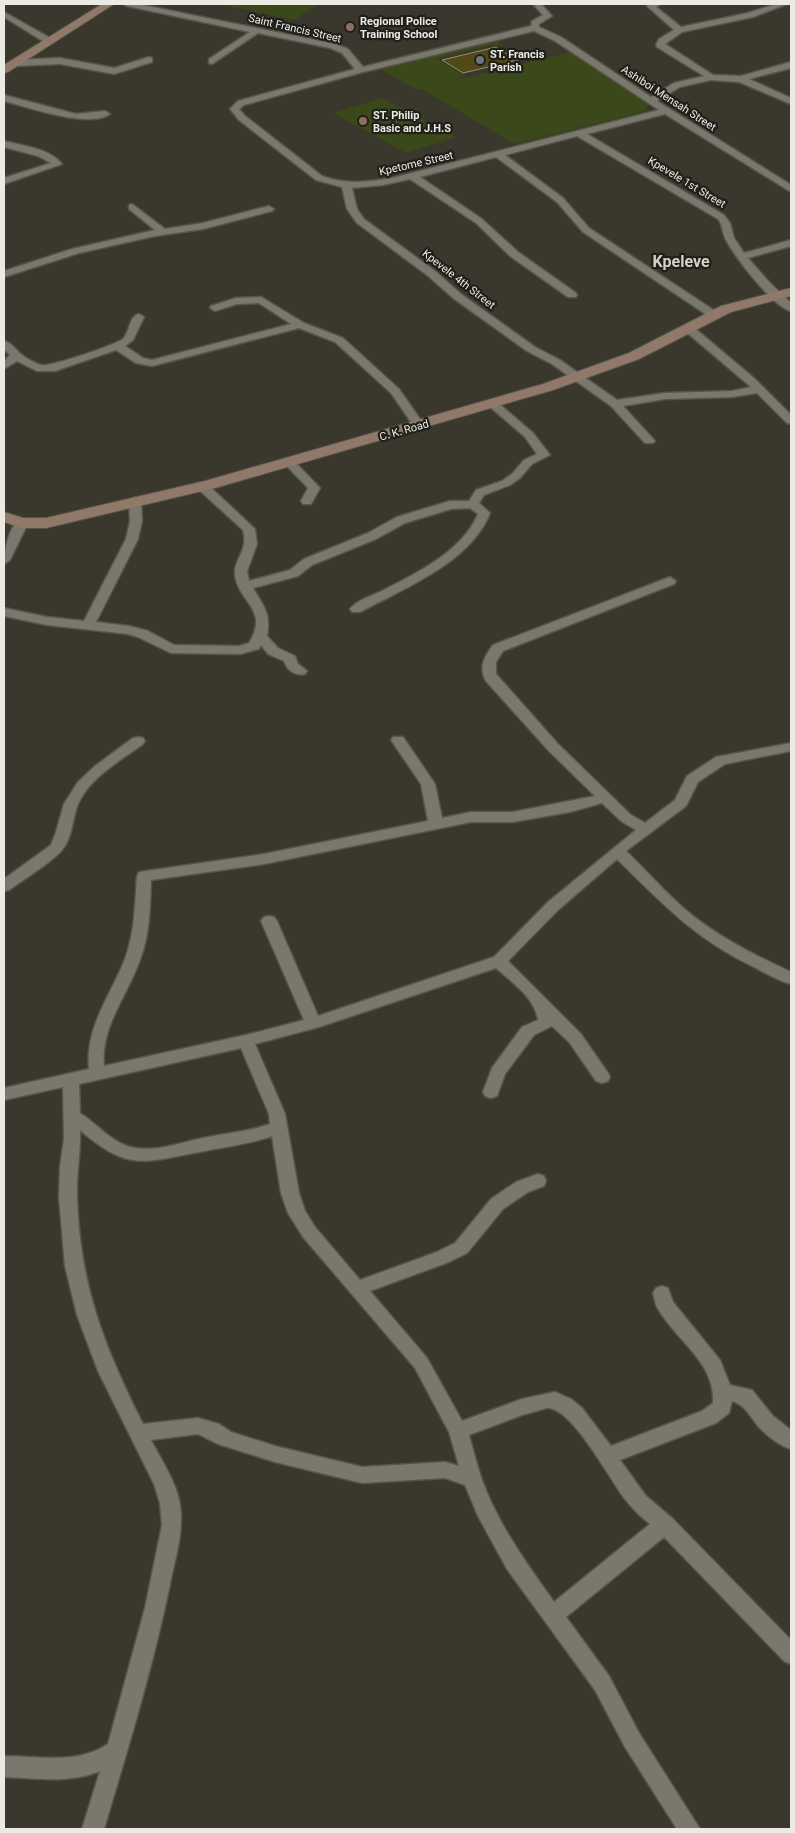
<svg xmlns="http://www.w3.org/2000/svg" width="795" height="1833" font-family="Roboto,sans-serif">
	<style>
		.green { fill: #3b481a }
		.building { fill: #524a15; stroke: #908e81 }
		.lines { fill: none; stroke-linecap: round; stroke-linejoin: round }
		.street-casing { stroke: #56544b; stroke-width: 3 }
		.secondary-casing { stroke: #56544b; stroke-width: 2 }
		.street { fill: #7a786c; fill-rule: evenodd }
		.secondary { fill: #907968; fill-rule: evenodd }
		.education-dot { fill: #8d6e63; stroke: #201f1a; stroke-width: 2 }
		.worship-dot { fill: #6b7280; stroke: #201f1a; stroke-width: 2 }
		.labels { text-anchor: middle; stroke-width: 4.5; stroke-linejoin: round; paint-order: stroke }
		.far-poi-label { font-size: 11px; font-weight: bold; fill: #ebeae3; stroke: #201f1a; text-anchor: start }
		.far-street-label { font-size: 11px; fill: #ebeae3; stroke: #201f1a }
		.far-district-label { font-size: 16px; font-weight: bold; fill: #d5d3c5; stroke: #201f1a }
	</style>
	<rect width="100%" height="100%" fill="#3a382d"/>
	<g class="green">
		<path d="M226 4H318L294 20 224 5Z"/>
		<path d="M498 41 503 45H492L439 58V60L465 76 448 82 571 52 649 103 645 111 514 144 422 89 417 90 380 69Z"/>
		<path d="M382 98 456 137 406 153 333 113Z"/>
	</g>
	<path class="building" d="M496 47 518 60 463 73 442 60Z"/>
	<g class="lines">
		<g class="street-casing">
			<g id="street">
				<path d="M123 4H138L335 44 348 49 363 67 531 26 532 21 543 15 533 4H541L552 16 539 24V27L561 37 651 97 674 83 704 76 657 47 656 45 659 39 674 30 647 6 648 4H660L656 7 681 27 748 13 776 4H787L753 17 682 32 665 44 713 75 741 76 791 62V68L749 79 791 98V104L739 82 711 80 680 87 657 101 791 185V192L665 114 587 134 724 215 730 223 734 238 744 253 791 240V246L748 258 770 283 791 303V311C773 307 735 257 726 240 722 233 723 225 718 219L577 136 505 155 563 198 589 228 718 313 719 315 718 317H710L583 232 557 202 496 157 420 177 482 219 518 252 576 293 577 295 576 297H568L510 256 476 223 410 179 383 185 352 188 357 209 364 219 435 271 461 294 535 347 560 360 617 400 665 393 732 391 751 387 684 330 683 328 688 325 692 326 755 379 791 415V424L787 423 757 393 732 397 665 399 623 406 655 441 653 443H645L611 406 552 364 527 351 453 298 427 275 357 223 347 209 342 187 316 180 239 120 230 109 238 101 355 69 342 53 330 48 258 33 212 64 209 63V59L250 32 127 6ZM534 31 555 41 659 110 392 178C368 182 345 185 322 176L245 116 239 109 244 105 363 72Z"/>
				<path d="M4 12 52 39 53 41 46 43 4 17Z"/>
				<path d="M149 57 152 58V62L114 74 60 64 14 66 10 63 14 60 60 58 114 68Z"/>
				<path d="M4 95 76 114 105 111 110 114C90 129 27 107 4 101Z"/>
				<path d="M4 141C23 146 49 148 62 164L4 184V178L51 163 38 156 4 147Z"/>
				<path d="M132 204 165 229 203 223 269 206 274 209 272 211 203 229 155 236 79 253 4 277V271L72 249 155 230 129 209V205Z"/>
				<path d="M261 297 304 323 343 338 399 389 425 426 423 428H415L391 393 335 342 299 328 152 366 136 363 116 350 55 371H37L17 361 4 369V361L10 355 4 349V341C12 343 16 350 22 355 26 358 36 364 42 365 51 367 115 345 123 339 130 332 129 316 139 314L144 317 133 340 125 346 143 358 152 360 291 324 259 303 237 304 215 311 210 308 211 306 236 298Z"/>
				<path d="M493 401 497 402 533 433 550 455 532 464 520 478 510 485 484 495 479 503 490 513C471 562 405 588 360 612H352L350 609C356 601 370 596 380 592 415 574 462 552 478 514L470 508 451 509 405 523 376 539 312 565 298 576 253 588C264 607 271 613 267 636L278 648 295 656 298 664 307 671 305 674C295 676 287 670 284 661L268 654 261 645 259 649 240 654 171 653 138 637 128 634 47 625 4 616V608L47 617 84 621 126 539 130 521 129 501 135 497 141 501 142 521 138 539 96 622 129 626 148 631 174 645 239 646 249 643C270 609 238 602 235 575 233 559 249 552 243 530L198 489 196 486 198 483H206L255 529 257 544 247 571 249 581 290 570 304 559 368 533 397 517 450 501H469L476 490 502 481 512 474 524 460 537 454 525 437 489 406 487 404Z"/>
				<path d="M289 459 293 460 320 488 311 504H303L301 501 308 488 283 462Z"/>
				<path d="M22 519 28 523 10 560 4 564C4 552 9 523 22 519Z"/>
				<path d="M670 577 676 581 674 584 503 651 496 662V674L558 744 631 815 645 823 675 800 687 776 716 757 791 743V751L725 764 698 782 686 806 626 851C652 876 675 904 704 924 732 944 761 958 791 972V984C779 981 767 974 756 968 695 939 664 905 617 859L558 910 508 961 581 1034 608 1073 610 1077 608 1081 602 1083 596 1081 569 1042 552 1026 534 1035 505 1074 497 1096 491 1098 485 1096 483 1092 492 1068 522 1027 538 1020C535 998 512 982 496 968L319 1027 255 1044 285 1114 299 1193 305 1211 315 1227 360 1280 437 1252 455 1243 491 1199 516 1182 538 1174 544 1176 546 1181 544 1186 528 1192 503 1209 467 1253 449 1262 370 1291 427 1358 462 1421 522 1399 555 1392 571 1399 582 1408 611 1446 702 1411 713 1403C716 1361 673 1339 656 1305L653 1293 656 1288 662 1286 668 1288 673 1302 720 1360 730 1385 752 1390 773 1416 791 1430V1449C780 1446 766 1435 758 1426 750 1416 744 1404 732 1401L729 1413 716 1423 620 1460 646 1496 672 1518 791 1640V1664L784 1661 664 1537 566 1617 609 1676 639 1733 700 1829H677L625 1747 595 1690 507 1569 478 1516 465 1485 445 1478 362 1483 275 1462 218 1444 198 1434 151 1440C161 1460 177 1483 180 1505 184 1532 175 1558 170 1584 153 1667 128 1748 104 1829H82L100 1771C69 1784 36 1778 4 1777V1756C39 1756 77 1765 108 1744L145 1608 162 1525 160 1503 154 1484 98 1371 77 1315 65 1266 59 1197 60 1167 64 1139 63 1087 4 1100V1088L89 1069C85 1027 110 997 125 959 135 932 135 904 137 876L139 872 264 854 428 821 421 784 391 740 393 737H403L435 784 442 818 471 812H513L595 796 548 750 486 681C478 667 485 656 493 645ZM602 803 621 821 636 830 548 902 494 957 318 1016 277 921 274 917 269 916 264 917 261 921 304 1020 246 1035 104 1066C100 1026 129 994 141 957 150 932 150 906 151 880L264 864 471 822H513L570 812ZM241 1048 269 1114 270 1124C248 1132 226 1133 203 1138 179 1143 151 1154 127 1146 108 1139 96 1123 80 1113L79 1084ZM80 1130C131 1174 145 1161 205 1151 228 1146 250 1144 272 1136L281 1193 288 1213 303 1237 415 1368 449 1432 459 1466 445 1462 362 1467 275 1446 231 1432 219 1424 198 1418 143 1424C104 1347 79 1283 77 1195 76 1173 81 1152 80 1130ZM547 1408C572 1407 610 1480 625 1499 633 1509 641 1517 650 1524L554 1602C526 1563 498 1524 482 1480 477 1465 473 1450 469 1435L522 1415Z"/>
				<path d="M138 737 143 738 145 741 143 744C120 761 90 777 78 804 72 819 73 837 62 850 51 863 24 879 9 890L4 891V879L51 845 56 832 64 804 78 782 95 766 133 738Z"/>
			</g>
		</g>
		<g class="secondary-casing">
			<g id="secondary">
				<path d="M102 4H114L8 72 4 73V65Z"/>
				<path d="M791 288V296L731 312 639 359 553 390 215 488 46 528H22L4 522V512L23 518H46L205 481 543 384 629 353 721 306Z"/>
			</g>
		</g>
		<use href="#street" class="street"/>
		<use href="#secondary" class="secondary"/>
	</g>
	<g class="education-dot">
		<circle cx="350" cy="27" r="5"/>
		<circle cx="363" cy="121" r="5"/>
	</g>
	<circle class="worship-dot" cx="480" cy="60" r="5"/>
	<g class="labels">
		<g class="far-poi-label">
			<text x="360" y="25">Regional Police<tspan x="360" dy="13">Training School</tspan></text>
			<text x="490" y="58">ST. Francis<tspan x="490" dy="13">Parish</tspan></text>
			<text x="373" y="119">ST. Philip<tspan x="373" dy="13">Basic and J.H.S</tspan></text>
		</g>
		<g class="far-street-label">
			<text transform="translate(295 28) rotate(13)" y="4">Saint Francis Street</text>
			<text transform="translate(669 98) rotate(33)" y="4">Ashiboi Mensah Street</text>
			<text transform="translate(416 163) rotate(-13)" y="4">Kpetome Street</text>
			<text transform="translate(687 182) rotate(31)" y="4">Kpevele 1st Street</text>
			<text transform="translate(459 279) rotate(38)" y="4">Kpevele 4th Street</text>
			<text transform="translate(404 430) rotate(-16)" y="4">C. K. Road</text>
		</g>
		<g class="far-district-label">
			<text x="681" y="267">Kpeleve</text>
		</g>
	</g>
	<rect width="795" height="1833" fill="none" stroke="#ebeae3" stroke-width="10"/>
</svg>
